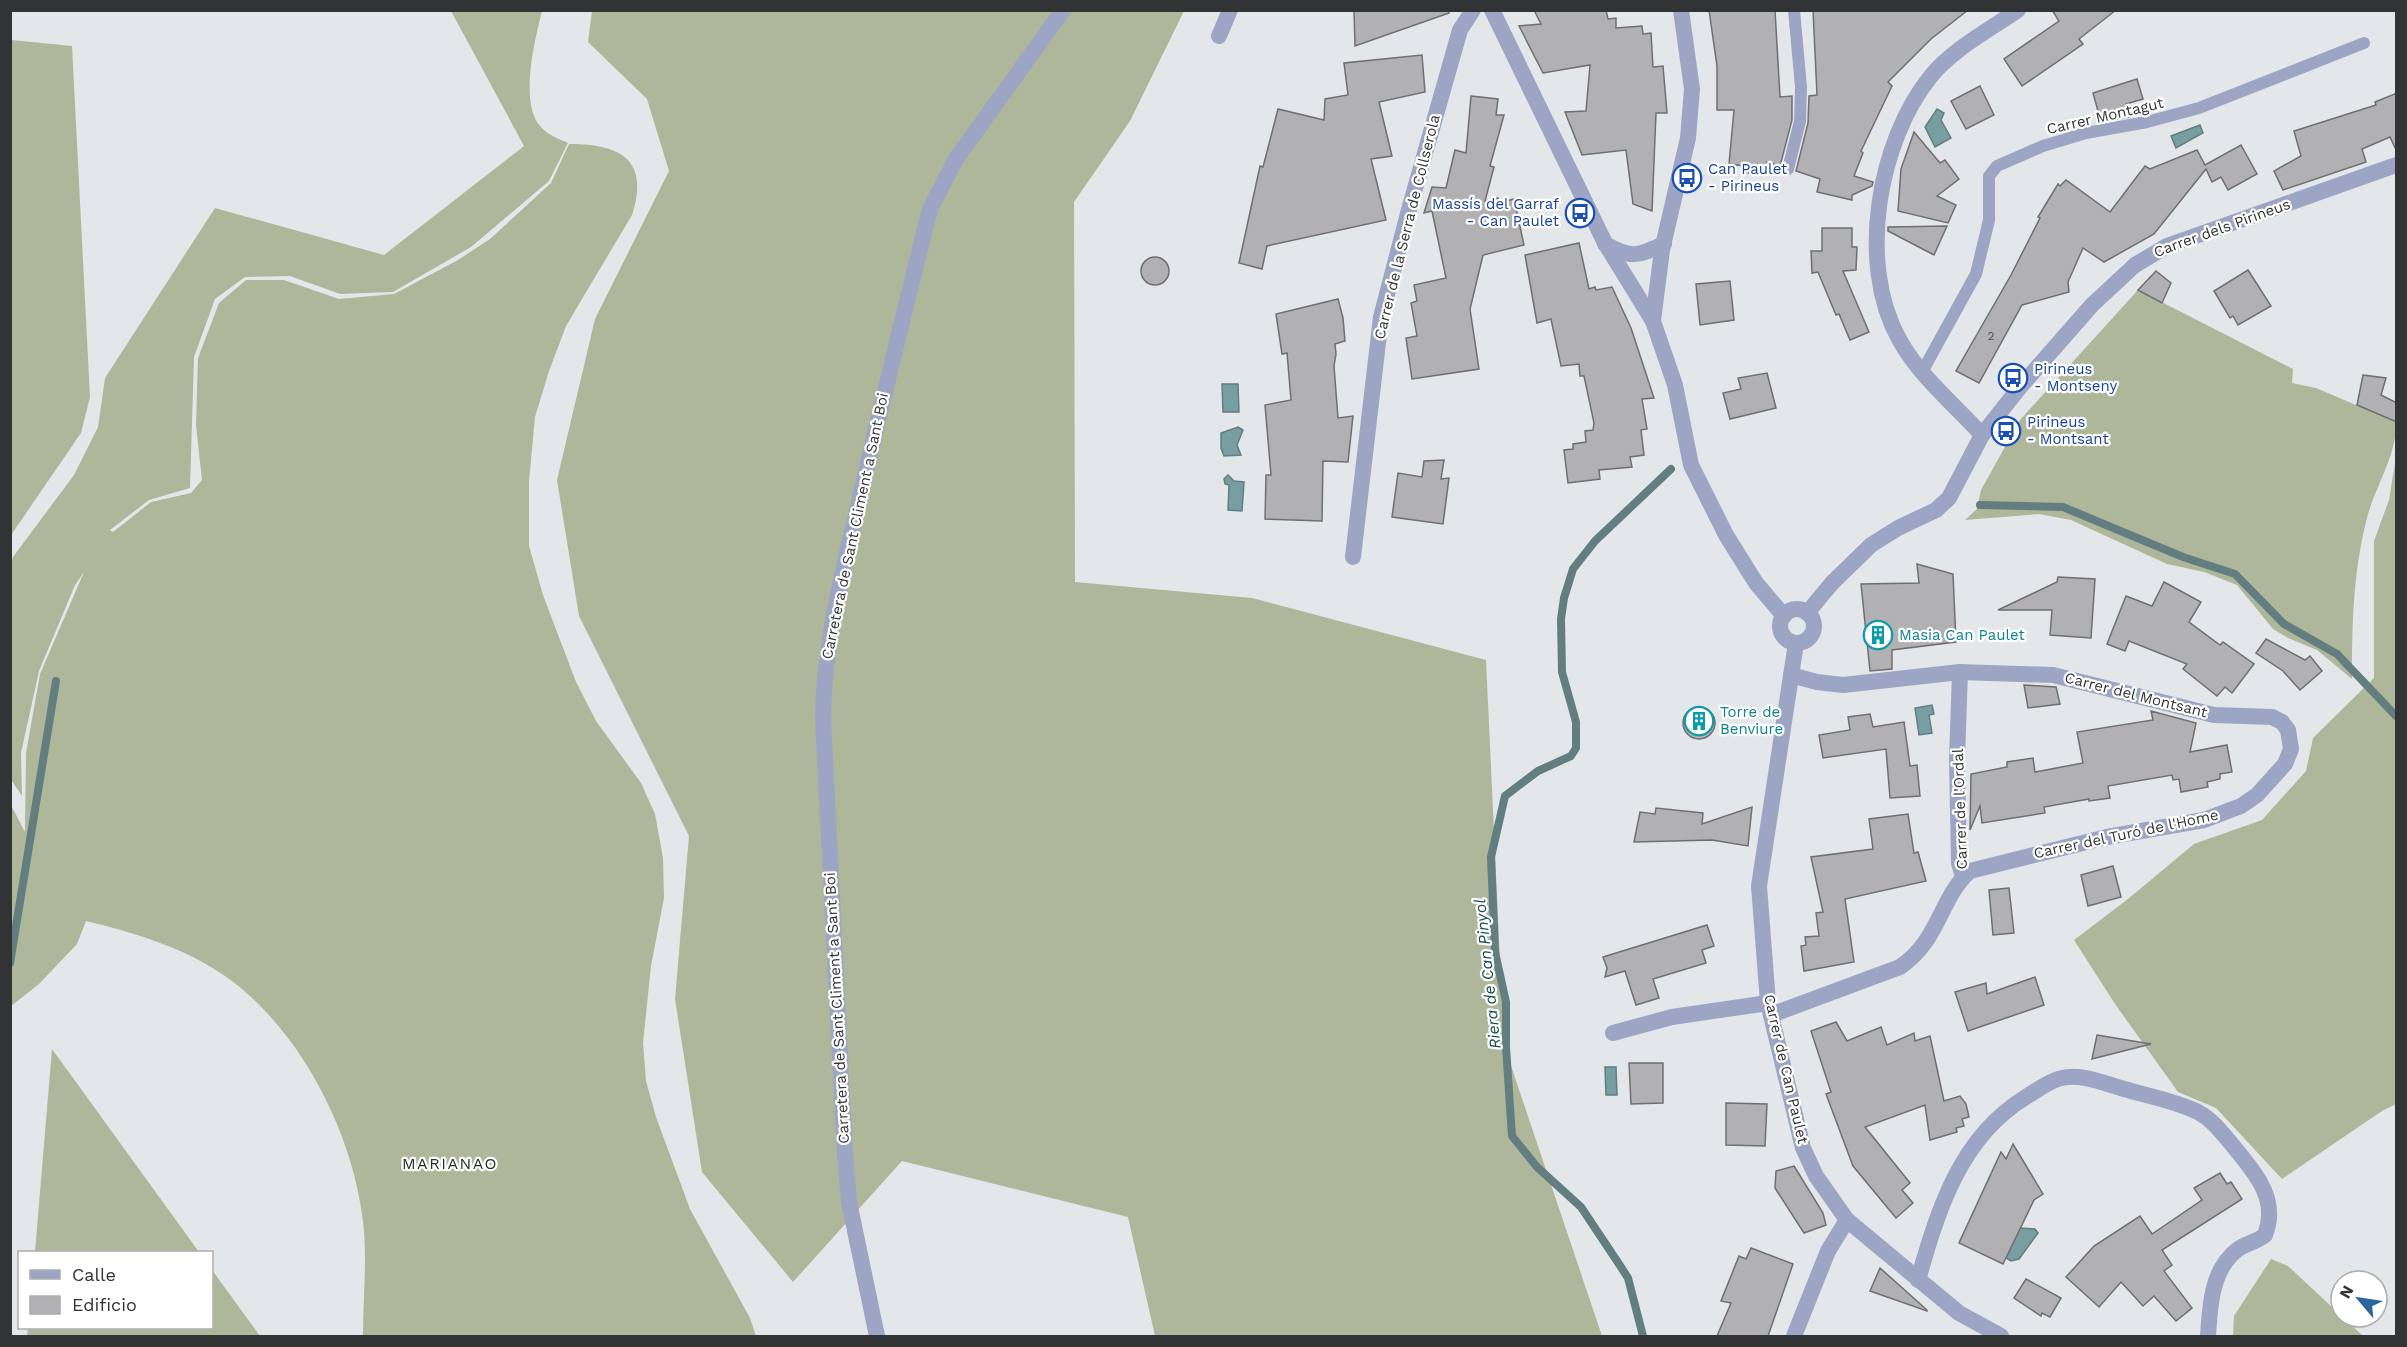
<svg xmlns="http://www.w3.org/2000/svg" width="2407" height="1347" font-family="'Work Sans',sans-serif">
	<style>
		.forest { fill: #aeb799 }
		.water { fill: #779ea1; stroke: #627e80; stroke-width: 1.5 }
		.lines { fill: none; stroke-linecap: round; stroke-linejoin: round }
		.stream { stroke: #627e80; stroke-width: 8 }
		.building { fill: #b1b0b3; stroke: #6f6f71; stroke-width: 1.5 }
		.service { stroke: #9ca5c4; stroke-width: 12 }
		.pedestrian { stroke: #9ca5c4; stroke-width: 16 }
		.minor { stroke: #9ca5c4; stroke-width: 16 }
		.tertiary { stroke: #9ca5c4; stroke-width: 16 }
		.labels { text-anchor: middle; stroke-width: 4.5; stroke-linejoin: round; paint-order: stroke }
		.number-label { font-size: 12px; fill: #525254 }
		.street-label { font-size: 15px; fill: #323334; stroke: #fff }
		.transit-label { font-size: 15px; fill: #164399; stroke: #fff; text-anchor: start }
		.culture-label { font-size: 15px; fill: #0d838f; stroke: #fff; text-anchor: start }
		.water-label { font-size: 16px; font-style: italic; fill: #124d51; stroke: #fff }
		.neighbourhood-label { font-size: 16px; letter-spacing: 1.5px; fill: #2a2c2d; stroke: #fff }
	</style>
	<rect width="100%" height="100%" fill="#e4e7ea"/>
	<g class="forest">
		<path d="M451 11H542C535 39 521 96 537 122 544 133 556 138 568 143L549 181 471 247 393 292 340 294 290 276 245 277 215 299 194 357 190 488 149 500 110 530 113 532 151 502 191 493 202 480 196 425 198 358 219 303 246 280H284L339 299 394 294 458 260 490 239 551 183 569 144C620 144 650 159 632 215L566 326 549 371 535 417 529 481V546L543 595 576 682 596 721 641 783 655 814 663 858 664 898 651 966 643 1043 646 1081 656 1117 690 1209 750 1318 756 1336H363C363 1296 368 1253 362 1214 350 1127 298 1027 225 976 183 947 135 933 86 921L77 944 39 984 11 1006V805L25 832 26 753 40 674 84 572 75 585 39 671 21 753 22 796 10 778V566L13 557 74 475 98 427 105 378 215 208 384 255 524 146Z"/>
		<path d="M592 11H1184L1130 121 1074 202 1075 582 1252 598 1486 660 1504 1045 1602 1336H1155L1128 1217 902 1161 793 1282 702 1172 675 999 689 836 579 616 557 480 595 319 669 171 647 99 588 42Z"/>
		<path d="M11 40 72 46 90 397 81 433 11 535Z"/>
		<path d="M2138 290 2293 369 2292 383 2316 388 2396 422C2397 456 2375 486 2367 518 2353 572 2352 624 2352 679L2317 650 2288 638 2273 629 2237 585 2204 572 2167 564 2071 520 2039 514 1965 520 1977 509 1981 490 2020 420Z"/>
		<path d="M2396 457V1104L2382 1111 2282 1179 2216 1108 2178 1092 2115 1004 2074 940 2128 899 2194 844 2262 820 2306 771 2313 738 2374 678V541L2389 500Z"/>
		<path d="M52 1049 199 1252H35Z"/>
		<path d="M2271 1259 2288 1266 2363 1336H2233L2234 1316Z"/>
		<path d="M212 1270 260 1336H27L28 1328H212Z"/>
	</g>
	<g class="water">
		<path d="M1937 109 1944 113 1941 120 1951 138 1935 147 1925 127Z"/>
		<path d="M2200 125 2203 133 2176 148 2171 136Z"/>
		<path d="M1222 384H1238L1239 412H1223Z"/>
		<path d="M1238 427 1243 430 1237 445 1241 455 1224 456 1221 448V433Z"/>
		<path d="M1228 475 1234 481 1244 482 1242 511 1228 510 1229 485 1225 484 1224 479Z"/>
		<path d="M1932 705 1934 714 1929 715 1932 733 1919 735 1915 708Z"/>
		<path d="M1605 1067H1616L1617 1095H1606Z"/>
		<path d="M2020 1228 2035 1229 2038 1233 2019 1259 2011 1261 2006 1258Z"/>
	</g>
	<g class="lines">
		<g class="stream">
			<path d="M1980 505 2063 507 2183 557 2235 574 2284 624 2337 654 2396 716"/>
			<path d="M10 963 56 681"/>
			<path d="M1643 1336 1628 1278 1619 1264 1581 1207 1537 1167 1512 1136 1506 1047V1002L1495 952 1491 857 1505 796 1538 771 1571 756 1576 748V722L1562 672 1561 619 1564 598 1573 569 1595 541 1671 469"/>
		</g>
	</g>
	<g class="building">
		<path d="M1354 10H1448L1449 13 1355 46Z"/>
		<path d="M1534 10H1606L1608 19 1616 18V28L1642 26 1643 34 1651 33 1653 67 1663 66 1667 113H1656L1652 211 1633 204 1626 150 1582 155 1565 112 1586 111 1590 65 1543 73 1519 26 1541 24Z"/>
		<path d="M1709 10H1775L1780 97 1792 96V120L1780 166 1767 162 1766 175 1743 172 1744 166 1729 164 1734 110H1717V66Z"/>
		<path d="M1813 10H1968L1931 39 1888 82 1892 86 1861 151 1863 153 1854 176 1873 182 1872 186 1852 195V200L1817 192 1820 179 1796 171 1808 123 1809 96 1817 95Z"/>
		<path d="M2052 10H2116L2079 39 2083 44 2022 86 2004 59 2059 21Z"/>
		<path d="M1422 55 1425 92 1379 102 1392 156 1371 159 1386 220 1267 246 1262 269 1239 263 1260 166 1263 167 1278 109 1324 120 1325 99 1348 95 1344 63Z"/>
		<path d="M2137 79 2143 99 2126 104 2130 117 2101 122 2093 93Z"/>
		<path d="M1980 86 1994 115 1966 129 1951 101Z"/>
		<path d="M2397 93V152L2390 137 2362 149 2366 162 2283 190 2274 171 2301 156 2294 131 2376 105 2375 102Z"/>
		<path d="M1471 96 1498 99 1496 115H1504L1490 166 1494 167 1485 201 1498 198V203L1514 199 1524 245 1483 255 1470 309 1479 369 1412 379 1406 338 1417 336 1411 303 1417 301 1414 285 1446 278 1432 211 1424 213 1432 187 1446 188 1455 150 1466 153Z"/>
		<path d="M1914 132 1940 163 1945 160 1959 179 1937 196 1956 205 1948 223 1898 211 1901 169Z"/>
		<path d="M2241 145 2257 174 2228 190 2221 177 2212 182 2206 169 2154 234 2104 262 2083 248 2068 282 2069 292 2022 305 1979 383 1956 371 2011 275 2040 218 2038 217 2058 184 2060 186 2066 180 2110 212 2145 166 2150 169 2197 150 2205 165Z"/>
		<path d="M1947 226 1934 255 1888 231V227Z"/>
		<path d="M1822 228H1852V247H1857L1856 270 1843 271 1869 332 1850 340 1839 314 1836 315 1818 272 1812 273 1811 251H1822Z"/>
		<path d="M1579 243 1589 289 1595 287 1596 290 1612 287 1631 328 1654 398 1642 399 1647 429 1641 430 1644 455 1630 457 1632 467 1599 470 1600 479 1568 483 1564 450 1573 449V444L1586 442 1585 431 1593 430 1594 423 1584 376H1580L1579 364 1561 366 1551 319 1537 323 1525 255Z"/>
		<circle cx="1155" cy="271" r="14"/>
		<path d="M2248 270 2271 306 2238 325 2233 316 2230 318 2214 291Z"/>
		<path d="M2156 271 2171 283 2162 303 2138 290Z"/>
		<path d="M1730 281 1734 320 1700 325 1696 284Z"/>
		<path d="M1338 299 1343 318 1345 341 1335 344 1336 354 1334 366 1338 418 1353 416 1348 462 1323 461 1322 521 1265 519 1266 475H1271L1265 405 1291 400 1287 353 1282 354 1276 314Z"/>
		<path d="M1767 373 1776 408 1730 419 1723 393 1741 389 1738 378Z"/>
		<path d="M2363 375 2386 378 2381 395 2397 403V422L2357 405Z"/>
		<path d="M1444 460 1441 479 1449 478 1443 524 1392 517 1398 473 1422 477 1424 461Z"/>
		<path d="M1917 564 1953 574 1956 642 1892 650V669L1870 671 1861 584 1919 583Z"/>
		<path d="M2058 577 2095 579 2091 638 2050 635 2052 610H1998L2057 582Z"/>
		<path d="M2164 582 2201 602 2189 622 2220 645 2223 642 2254 664 2232 693 2225 687 2217 696 2183 669 2187 664 2129 641 2125 651 2107 644 2126 596 2152 606Z"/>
		<path d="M2266 639 2305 660 2310 656 2322 671 2300 690 2283 671 2256 653Z"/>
		<path d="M2024 685 2056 687 2060 704 2028 708Z"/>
		<circle cx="1699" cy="723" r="16"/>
		<path d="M2151 711 2196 723 2190 752 2227 745 2232 772 2220 774V779L2207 782 2208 787 2181 792 2179 779 2173 780 2172 775 2108 786 2110 798 2089 801V799L2044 807 2045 813 1982 823 1980 806 1970 830 1971 774 2007 767V762L2033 758 2035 772 2083 763 2077 732 2153 720Z"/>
		<path d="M1870 714 1873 727 1904 722 1910 766 1917 765 1920 796 1890 798 1886 749 1823 758 1819 735 1850 730 1848 717Z"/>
		<path d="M1752 807 1748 846 1712 840 1634 842 1640 812 1655 814 1656 808 1703 813 1702 824Z"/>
		<path d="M1908 814 1914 853 1918 852 1926 881 1845 899 1854 962 1804 971 1801 946 1806 945 1805 937 1819 936 1816 913 1823 912 1811 857 1873 849 1869 819Z"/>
		<path d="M2113 866 2121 897 2088 906 2081 875Z"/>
		<path d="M2009 888 2014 933 1993 935 1989 890Z"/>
		<path d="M1707 925 1714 946 1702 950 1706 963 1653 979 1659 998 1636 1005 1625 971 1605 977 1607 968 1603 957Z"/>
		<path d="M2035 977 2044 1005 1968 1031 1955 992 1986 983 1987 994Z"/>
		<path d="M1836 1022 1847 1041 1881 1027 1887 1045 1914 1033 1915 1041 1930 1036 1944 1101 1960 1096 1966 1104 1969 1117 1962 1119 1964 1126 1956 1128 1957 1132 1930 1140 1925 1105 1865 1127 1910 1183 1902 1190 1913 1203 1896 1218 1853 1166 1826 1094 1831 1092 1811 1031Z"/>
		<path d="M2097 1035 2151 1044 2092 1059Z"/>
		<path d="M1629 1063H1663V1103L1631 1104Z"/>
		<path d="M1726 1103 1767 1104 1765 1146 1726 1145Z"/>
		<path d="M2013 1144 2043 1194 2034 1200 2003 1264 1959 1243 2001 1152 2006 1159Z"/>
		<path d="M1794 1166 1823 1213 1826 1225 1804 1233 1775 1188 1776 1171Z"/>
		<path d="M2220 1173 2227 1184 2231 1182 2242 1199 2162 1250 2172 1265 2164 1271 2192 1308 2176 1321 2154 1296 2143 1306 2121 1282 2099 1307 2066 1277 2094 1246 2140 1216 2152 1234 2202 1200 2194 1188Z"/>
		<path d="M1751 1248 1793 1264 1768 1336H1717L1731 1303 1721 1301 1739 1256 1746 1259Z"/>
		<path d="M1880 1268 1927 1310V1311L1870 1291Z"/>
		<path d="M2026 1279 2061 1298 2050 1317 2042 1313 2041 1316 2014 1298Z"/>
	</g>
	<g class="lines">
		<g class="service">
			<path d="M1788 169 1800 121 1801 87 1794 10"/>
			<path d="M1922 372 1976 274 1989 220V176L1997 166 2043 146 2086 133 2147 122 2199 108 2364 43"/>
		</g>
		<path class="pedestrian" d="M1960 672 1957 759 1959 863 1963 877"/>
		<g class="minor">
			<path d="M1492 10 1605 243 1653 321 1675 385 1691 465 1726 535 1756 583 1784 616"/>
			<path d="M1219 36 1230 10"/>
			<path d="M1605 244C1631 259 1638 256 1664 244"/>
			<path d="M1653 321 1662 250 1688 138 1692 89 1681 10"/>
			<path d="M1982 435C1954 404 1919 376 1899 339 1857 264 1878 141 1931 76 1953 49 1989 30 2018 10"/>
			<path d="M1353 557 1381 317 1410 206 1460 30 1473 10"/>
			<circle cx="1797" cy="626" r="17"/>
			<path d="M1807 613 1832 583 1871 545 1898 528 1936 510 1949 498 1982 435 2020 387 2092 305 2135 265 2167 246 2396 165"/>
			<path d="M1796 643 1759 886 1768 1003 1803 1148 1816 1176 1847 1220 1959 1313 2001 1336"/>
			<path d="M1771 1015 1900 967C1940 940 1940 897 1970 871L2107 837 2204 820 2241 806 2257 795 2285 764 2291 749 2288 730 2282 722 2272 717 2214 715 2053 675 1960 672 1843 685 1817 682 1791 675"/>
			<path d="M1613 1033 1672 1017 1768 1003"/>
			<path d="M1918 1280C1938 1210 1960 1137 2026 1097 2036 1091 2046 1083 2058 1079 2079 1072 2103 1083 2124 1089 2148 1096 2176 1101 2198 1112 2213 1120 2223 1134 2234 1147 2255 1173 2279 1199 2265 1235 2257 1242 2246 1243 2237 1250 2211 1270 2210 1307 2208 1336"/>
			<path d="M1794 1336 1828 1251 1847 1220"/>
		</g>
		<path class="tertiary" d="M877 1336 849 1202 845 1155 823 718C824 642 843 571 860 498 882 401 906 305 930 209L956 159 1063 10"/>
	</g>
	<defs>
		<g id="bus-ring" transform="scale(1.5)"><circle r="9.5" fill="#fff" stroke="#1a4fb4" stroke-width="1.5"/><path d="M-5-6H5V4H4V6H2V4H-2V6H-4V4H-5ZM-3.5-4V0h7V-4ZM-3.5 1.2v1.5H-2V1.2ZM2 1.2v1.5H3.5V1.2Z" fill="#1a4fb4"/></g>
		<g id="building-ring" transform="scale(1.5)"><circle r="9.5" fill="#fff" stroke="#0f9aa8" stroke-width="1.5"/><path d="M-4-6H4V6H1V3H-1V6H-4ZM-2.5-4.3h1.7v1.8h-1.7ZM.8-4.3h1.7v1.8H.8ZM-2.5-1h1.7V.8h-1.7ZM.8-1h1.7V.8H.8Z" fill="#0f9aa8"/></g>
	</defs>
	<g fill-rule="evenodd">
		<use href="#bus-ring" x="1687" y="178"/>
		<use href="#bus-ring" x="1580" y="213"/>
		<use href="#bus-ring" x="2013" y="378"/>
		<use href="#bus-ring" x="2006" y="431"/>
		<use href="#building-ring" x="1878" y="635"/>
		<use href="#building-ring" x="1699" y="721"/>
	</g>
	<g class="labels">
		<g class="number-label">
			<text x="1991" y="340">2</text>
		</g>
		<g class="street-label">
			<text transform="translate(2105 116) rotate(-13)" y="5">Carrer Montagut</text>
			<text transform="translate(1407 227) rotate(-76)" y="5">Carrer de la Serra de Collserola</text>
			<text transform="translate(2222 228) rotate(-20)" y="5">Carrer dels Pirineus</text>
			<text transform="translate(855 526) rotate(-78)" y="5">Carretera de Sant Climent a Sant Boi</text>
			<text transform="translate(2136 695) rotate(14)" y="5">Carrer del Montsant</text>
			<text transform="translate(1960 809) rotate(-92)" y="5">Carrer de l'Ordal</text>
			<text transform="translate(2126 834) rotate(-12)" y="5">Carrer del Turó de l'Home</text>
			<text transform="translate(837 1008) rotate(-93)" y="5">Carretera de Sant Climent a Sant Boi</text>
			<text transform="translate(1786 1069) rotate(77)" y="5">Carrer de Can Paulet</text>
		</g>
		<g class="transit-label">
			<text x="1708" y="174">Can Paulet<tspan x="1708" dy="17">- Pirineus</tspan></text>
			<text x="1559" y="209" text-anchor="end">Massís del Garraf<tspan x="1559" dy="17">- Can Paulet</tspan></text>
			<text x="2034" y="374">Pirineus<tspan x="2034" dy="17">- Montseny</tspan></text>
			<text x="2027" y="427">Pirineus<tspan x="2027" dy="17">- Montsant</tspan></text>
		</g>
		<g class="culture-label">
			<text x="1899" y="640">Masia Can Paulet</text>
			<text x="1720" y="717">Torre de<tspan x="1720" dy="17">Benviure</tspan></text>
		</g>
		<g class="water-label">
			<text transform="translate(1487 974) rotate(-96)" y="6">Riera de Can Pinyol</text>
		</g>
		<g class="neighbourhood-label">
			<text x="450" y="1169">MARIANAO</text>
		</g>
	</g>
	<rect width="2407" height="1347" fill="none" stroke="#323334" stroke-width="24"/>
	<rect x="18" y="1251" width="195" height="78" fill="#ffffff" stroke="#adadae" stroke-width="1.5"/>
	<rect x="30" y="1270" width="30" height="9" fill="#9ca5c4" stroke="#adadae" stroke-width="1.5"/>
	<text x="72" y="1281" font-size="18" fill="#323334">Calle</text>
	<rect x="30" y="1296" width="30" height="18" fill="#b1b0b3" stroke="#adadae" stroke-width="1.5"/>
	<text x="72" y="1311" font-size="18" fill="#323334">Edificio</text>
	<g transform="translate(2359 1299) rotate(299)"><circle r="28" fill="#ffffff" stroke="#adadae" stroke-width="1.5"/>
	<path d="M0-4.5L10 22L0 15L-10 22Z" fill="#2b679e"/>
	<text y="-9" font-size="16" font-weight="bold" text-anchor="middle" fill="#323334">N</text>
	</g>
</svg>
